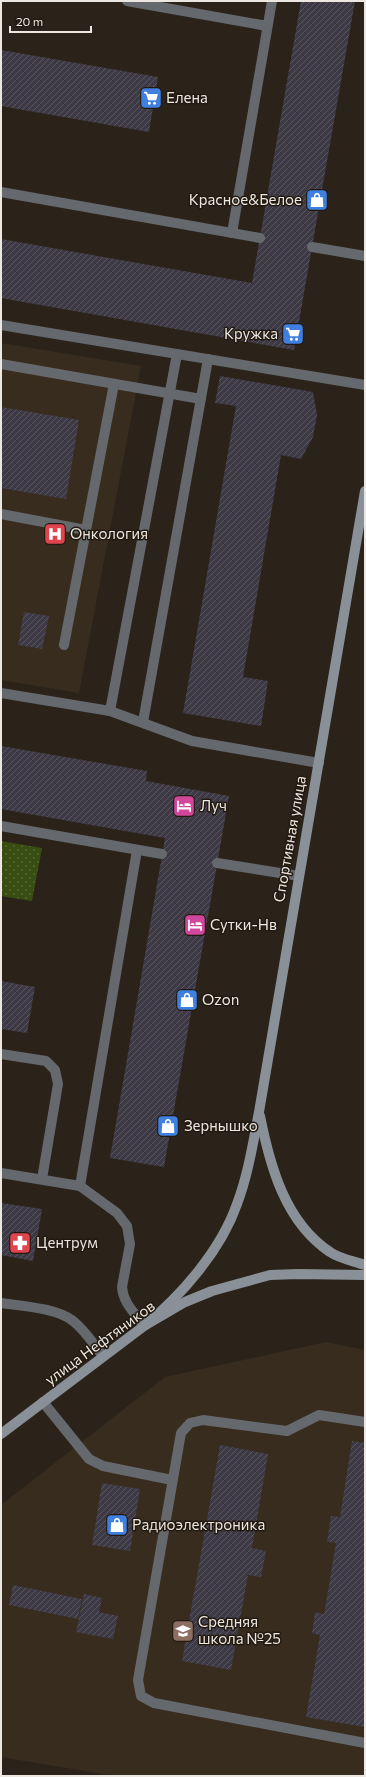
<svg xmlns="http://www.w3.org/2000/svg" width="366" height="1777" font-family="Commissioner,sans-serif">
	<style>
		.built { fill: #382c1e }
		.park { fill: url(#park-dots) }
		.building { fill: url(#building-hatch) }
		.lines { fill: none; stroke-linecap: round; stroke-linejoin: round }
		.lane { stroke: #65696e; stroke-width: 10 }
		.secondary { stroke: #899097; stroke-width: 10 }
		.labels { text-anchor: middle; stroke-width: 3; stroke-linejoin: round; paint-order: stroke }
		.poi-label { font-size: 15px; fill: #ece7e0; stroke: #221a11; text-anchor: start }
		.street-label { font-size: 15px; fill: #ece7e0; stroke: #221a11 }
	</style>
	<defs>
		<pattern id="park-dots" width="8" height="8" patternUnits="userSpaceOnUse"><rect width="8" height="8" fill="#384d11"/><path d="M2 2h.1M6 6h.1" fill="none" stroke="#556733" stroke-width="1.8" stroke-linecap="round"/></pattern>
		<pattern id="building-hatch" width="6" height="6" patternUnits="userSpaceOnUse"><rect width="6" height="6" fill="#3d3945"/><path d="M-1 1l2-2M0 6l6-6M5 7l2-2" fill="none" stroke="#595660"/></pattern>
	</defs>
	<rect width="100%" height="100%" fill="#2b231a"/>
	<g class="built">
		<path d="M1 343 141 366 79 693 1 680Z"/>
		<path d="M326 1342 365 1350V1776H113L1 1757V1505L165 1377Z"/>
	</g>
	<path class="park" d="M1 841 42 848 32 901 1 896Z"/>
	<g class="building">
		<path d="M301 1H355L294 350 1 298V239L252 283Z"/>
		<path d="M1 50 158 77 149 132 1 106Z"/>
		<path d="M220 376 313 392 317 415 313 437 301 459 281 455 243 677 268 681 261 726 183 713 236 406 215 403Z"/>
		<path d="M1 407 79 420 66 499 1 488Z"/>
		<path d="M24 612 49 616 42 649 18 645Z"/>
		<path d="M1 746 147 771 146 781 229 796 164 1167 110 1158 165 838 1 809Z"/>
		<path d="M1 981 35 987 27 1033 1 1029Z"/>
		<path d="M1 1203 42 1209 33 1261 1 1255Z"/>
		<path d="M352 1441 365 1443V1727L306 1717 320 1635 312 1633 315 1612 324 1614 336 1543 327 1542 331 1516 340 1517Z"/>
		<path d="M220 1445 268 1454 252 1548 266 1551 261 1577 248 1575 231 1670 182 1661Z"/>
		<path d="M102 1483 140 1489 130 1551 92 1545Z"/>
		<path d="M13 1585 82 1599 78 1619 9 1605Z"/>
		<path d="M84 1594 102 1598 99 1612 118 1616 113 1639 76 1632Z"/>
	</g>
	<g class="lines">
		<g class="lane">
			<path d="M127 1 267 26"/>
			<path d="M1 192 260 238"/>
			<path d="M232 233 272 1"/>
			<path d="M312 247 365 256"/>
			<path d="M1 325 365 385"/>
			<path d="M1 364 201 399"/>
			<path d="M1 514 86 530"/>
			<path d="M64 645 114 384"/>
			<path d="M1 693 110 711 192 741 319 763"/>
			<path d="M110 711 177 354"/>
			<path d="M143 722 208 359"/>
			<path d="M1 826 162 854"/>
			<path d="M217 863 299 876"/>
			<path d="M1 1054 46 1061 55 1070 58 1084 42 1179"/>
			<path d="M1 1173 80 1186 117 1213 127 1226 130 1244 122 1287C123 1303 135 1313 144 1326"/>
			<path d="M80 1186 137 850"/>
			<path d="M1 1303C21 1306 57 1308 73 1321 85 1330 94 1345 103 1356"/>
			<path d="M43 1402 89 1459 103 1466 172 1480"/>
			<path d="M365 1422 319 1415 287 1431 203 1420 190 1423 181 1433 138 1680 141 1696 154 1703 365 1743"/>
		</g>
		<g class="secondary">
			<path d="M260 1116C270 1166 285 1222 330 1252 340 1259 354 1261 365 1265"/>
			<path d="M144 1326C182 1295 221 1250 237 1204 248 1175 253 1143 259 1112L365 491"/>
			<path d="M1 1434 144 1326 185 1302 212 1291 270 1275 298 1274 365 1275"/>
		</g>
	</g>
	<defs>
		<g id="supermarket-square" transform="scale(1.15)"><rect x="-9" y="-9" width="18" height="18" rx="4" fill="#3f7fe0" stroke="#221a11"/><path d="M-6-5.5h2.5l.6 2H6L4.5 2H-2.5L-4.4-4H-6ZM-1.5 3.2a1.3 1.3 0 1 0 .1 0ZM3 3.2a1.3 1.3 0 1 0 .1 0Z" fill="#fff"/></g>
		<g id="shop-square" transform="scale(1.15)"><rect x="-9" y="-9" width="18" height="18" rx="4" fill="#3f7fe0" stroke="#221a11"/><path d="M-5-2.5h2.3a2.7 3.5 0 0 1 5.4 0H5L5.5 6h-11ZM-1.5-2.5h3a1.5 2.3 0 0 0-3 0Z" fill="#fff"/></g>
		<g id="hospital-square" transform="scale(1.15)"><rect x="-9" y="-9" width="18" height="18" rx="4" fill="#e0444e" stroke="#221a11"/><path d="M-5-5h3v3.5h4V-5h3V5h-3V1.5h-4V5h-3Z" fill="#fff"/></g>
		<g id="hotel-square" transform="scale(1.15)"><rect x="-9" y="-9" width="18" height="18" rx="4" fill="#d1479c" stroke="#221a11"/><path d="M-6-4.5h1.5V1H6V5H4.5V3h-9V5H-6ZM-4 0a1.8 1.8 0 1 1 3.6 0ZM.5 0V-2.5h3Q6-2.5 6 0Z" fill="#fff"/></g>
		<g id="pharmacy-square" transform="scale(1.15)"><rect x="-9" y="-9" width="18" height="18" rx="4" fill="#e0444e" stroke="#221a11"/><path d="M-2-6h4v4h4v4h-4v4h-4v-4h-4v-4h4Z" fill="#fff"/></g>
		<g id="school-square" transform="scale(1.15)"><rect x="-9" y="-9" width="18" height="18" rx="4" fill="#8d6e63" stroke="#221a11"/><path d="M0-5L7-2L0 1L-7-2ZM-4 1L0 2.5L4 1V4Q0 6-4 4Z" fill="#fff"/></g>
	</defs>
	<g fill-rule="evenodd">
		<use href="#supermarket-square" x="151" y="98"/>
		<use href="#shop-square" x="317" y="200"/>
		<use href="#supermarket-square" x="293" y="334"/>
		<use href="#hospital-square" x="55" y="534"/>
		<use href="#hotel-square" x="184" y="806"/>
		<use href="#hotel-square" x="195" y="925"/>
		<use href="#shop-square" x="187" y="1000"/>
		<use href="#shop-square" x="168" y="1126"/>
		<use href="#pharmacy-square" x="20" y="1243"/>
		<use href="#shop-square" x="117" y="1525"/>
		<use href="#school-square" x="183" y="1631"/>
	</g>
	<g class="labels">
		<g class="poi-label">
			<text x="166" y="103">Елена</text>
			<text x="302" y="205" text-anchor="end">Красное&amp;Белое</text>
			<text x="278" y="339" text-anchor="end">Кружка</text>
			<text x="70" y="539">Онкология</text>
			<text x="200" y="811">Луч</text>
			<text x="210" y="930">Сутки-Нв</text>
			<text x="202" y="1005">Ozon</text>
			<text x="184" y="1131">Зернышко</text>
			<text x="36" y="1248">Центрум</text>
			<text x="132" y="1530">Радиоэлектроника</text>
			<text x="198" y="1627">Средняя<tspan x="198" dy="17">школа №25</tspan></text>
		</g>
		<g class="street-label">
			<text transform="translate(290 839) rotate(-80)" y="5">Спортивная улица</text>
			<text transform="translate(100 1343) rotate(-36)" y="5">улица Нефтяников</text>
		</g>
	</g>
	<rect width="366" height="1777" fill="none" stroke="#ece7e0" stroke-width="4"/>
	<path d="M10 26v6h81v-6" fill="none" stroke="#ece7e0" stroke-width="2"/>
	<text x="16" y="26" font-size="12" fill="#ece7e0" stroke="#221a11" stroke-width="3" paint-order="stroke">20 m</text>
</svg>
